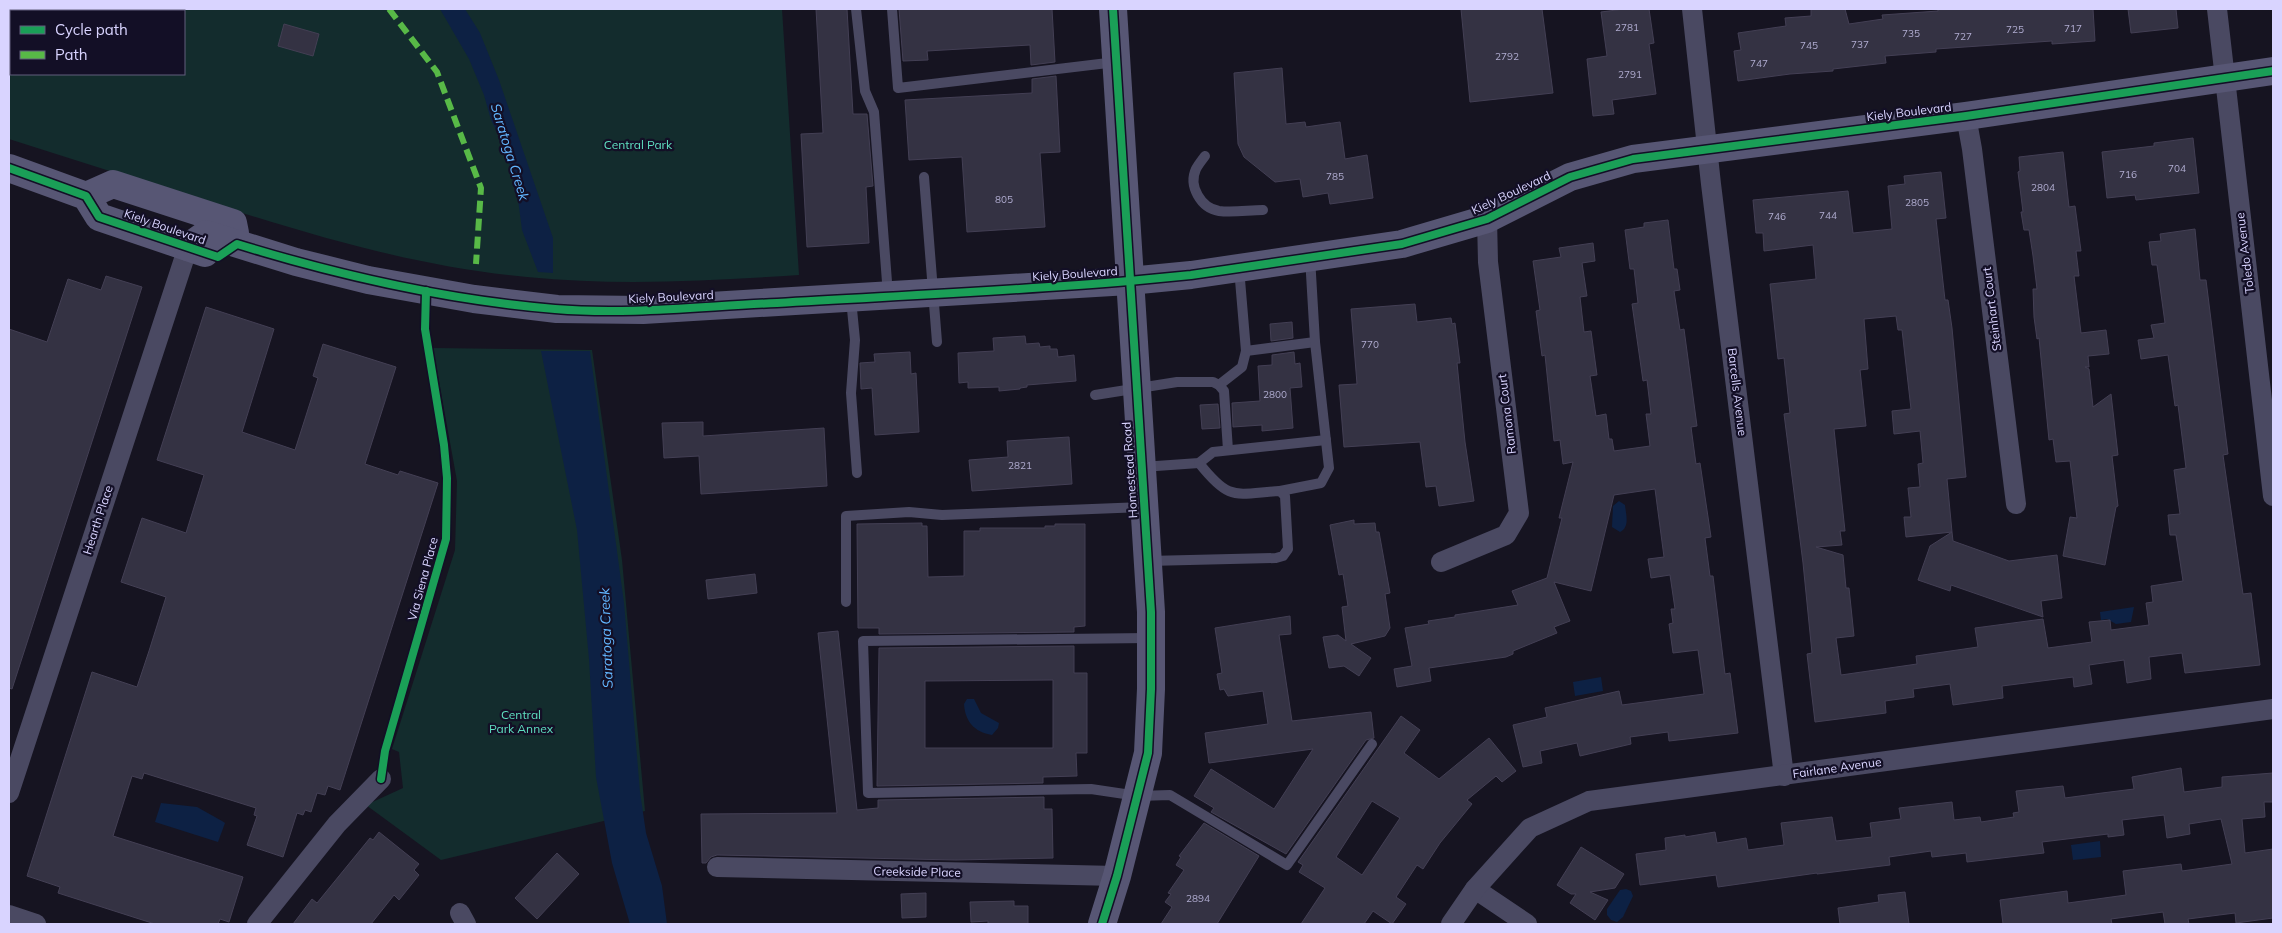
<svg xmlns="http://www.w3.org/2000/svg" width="2282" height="933" font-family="Mulish,sans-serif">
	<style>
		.green { fill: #132c2d; fill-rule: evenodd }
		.water { fill: #0d2144 }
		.building { fill: #343243; stroke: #433f54; fill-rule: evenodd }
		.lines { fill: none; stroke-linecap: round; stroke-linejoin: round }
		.service { stroke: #4a4962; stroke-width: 10 }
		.minor { stroke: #4a4962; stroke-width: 20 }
		.secondary { stroke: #575674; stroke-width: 28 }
		.quiet { stroke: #58b947; stroke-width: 6; stroke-dasharray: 12 6; stroke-linecap: butt }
		.cycleway-casing { stroke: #130f26; stroke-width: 11 }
		.cycleway { stroke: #1a9f57; stroke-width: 8 }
		.labels { text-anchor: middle; stroke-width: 4.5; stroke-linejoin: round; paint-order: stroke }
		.number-label { font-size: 10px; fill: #b0acd0 }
		.street-label { font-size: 12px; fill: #d9d4ff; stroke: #130f26 }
		.park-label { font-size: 12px; fill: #5fe0c0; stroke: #130f26 }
		.water-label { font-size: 14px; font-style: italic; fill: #62b6ff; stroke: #130f26 }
	</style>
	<rect width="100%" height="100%" fill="#161421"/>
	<g class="green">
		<path d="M9 9H782L799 275C708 281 618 286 527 277 418 267 314 236 211 203 143 182 76 160 9 139ZM11 11H184V74H11Z"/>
		<path d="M433 348 592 350 622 560 645 811 441 860 366 805 403 788 399 752 392 749 455 550 457 481Z"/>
	</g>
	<g class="water">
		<path d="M440 9H465L480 33 499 80 553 238V273L538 272 522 230 516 184 502 142 491 120 484 95 469 59Z"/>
		<path d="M541 351H590L624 603 640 792 646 833 662 886 667 924H630L612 863 596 777 589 659 577 530Z"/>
		<path d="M1619 501 1625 505C1626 515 1630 527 1620 532L1612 527 1613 506Z"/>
		<path d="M2134 607 2131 622 2116 624 2107 619 2101 620 2100 612Z"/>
		<path d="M1601 677 1603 691 1575 696 1573 682Z"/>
		<path d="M967 699H974L981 713 999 723 998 728 992 735C974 732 965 721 964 704Z"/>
		<path d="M161 803 197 807 222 821 225 823 218 842 155 822Z"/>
		<path d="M2100 841 2101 857 2073 860 2071 845Z"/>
		<path d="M1626 889 1631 891 1633 896 1623 917 1617 922 1611 920 1607 915V909L1620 890Z"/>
	</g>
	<g class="building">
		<path d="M816 9H847L853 114H867L873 186 866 187 869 243 807 247 801 134 823 133Z"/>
		<path d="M899 9H1052L1055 62 1031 65 1030 45 927 51 928 60 903 61Z"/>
		<path d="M1461 9H1542L1553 93 1470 102Z"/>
		<path d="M1624 9H1649L1654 43 1649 44 1656 94 1612 100 1614 114 1593 116 1587 59 1607 56 1601 12Z"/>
		<path d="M1811 9H1845L1849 24 1883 19 1882 15 1938 11V9H2093L2095 41 2052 44V41L1936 49V52L1885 56 1886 63 1833 69V71L1790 74 1738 81 1734 51 1741 50 1738 33 1786 26 1785 18 1811 16Z"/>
		<path d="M2128 9H2176L2178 28 2131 33Z"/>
		<path d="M284 24 319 34 313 56 278 46Z"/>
		<path d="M1282 68 1286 124 1305 122 1306 127 1340 122 1345 159 1367 155 1373 198 1330 204 1328 193 1303 197 1300 179 1275 182 1244 157 1238 144 1234 73Z"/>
		<path d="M1056 76 1060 152 1040 153 1045 227 967 232 962 157 909 160 905 100 1032 93V79Z"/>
		<path d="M2193 138 2199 193 2136 200 2135 195 2107 198 2102 152 2154 146V143Z"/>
		<path d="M2063 152 2069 207 2075 206 2081 251H2076L2079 276H2074L2081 333 2106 330 2109 354 2088 356 2089 367H2085L2089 369 2093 407 2111 394 2118 455 2112 456 2118 506 2116 507 2105 565 2063 556 2070 517 2077 518 2070 461 2056 462 2053 439 2049 440 2039 338 2037 339 2034 317 2033 289H2037L2033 256 2029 230H2024L2021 212H2023L2018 172 2020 171 2019 157Z"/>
		<path d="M1941 172 1946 218 1936 219 1945 300H1948L1952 328 1966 477 1947 479 1952 532 1906 537 1904 517H1911L1908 488 1920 487 1918 464 1923 463 1920 431 1894 434 1892 411 1911 409 1902 330H1898L1896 316 1864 319 1868 369 1860 370 1866 426 1834 429 1845 531H1840L1842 545 1816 547 1843 555 1846 588H1849L1854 636 1836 638 1841 675 1917 664 1916 656 1978 647 1975 628 2043 619 2048 648 2092 642 2089 622 2110 620 2111 630 2149 625 2146 603 2153 602 2151 586 2183 581 2176 535H2170L2168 515 2180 514 2174 470 2186 468 2178 405 2175 406 2168 355 2141 359 2138 340 2154 338 2151 325 2165 323 2157 265H2152L2149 242 2161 241 2160 234 2195 229 2200 280H2206L2218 376 2228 454 2223 455 2243 594 2251 593 2260 665 2185 673 2182 653 2149 657 2151 679 2127 683 2124 660 2089 665 2092 684 2074 687 2073 677 2002 686 2003 698 1953 705 1950 684 1913 689 1914 697 1885 701 1886 713 1815 722 1807 654 1812 653 1803 563 1784 414 1790 413 1784 358 1778 359 1770 284 1816 279 1813 245 1764 251 1763 233H1756L1753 200 1848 191 1853 233 1892 229 1888 186 1905 184 1904 176Z"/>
		<path d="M1668 220 1674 269H1677L1680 290 1674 291 1680 330 1684 329 1697 426 1691 427 1696 464 1700 463 1711 537 1705 538 1710 576H1713L1725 674 1730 673 1738 733 1669 741 1668 732 1630 737 1631 744 1580 756 1577 743 1540 751 1542 763 1523 767 1513 725 1547 717 1545 708 1619 691 1622 705 1704 694 1698 650 1673 653 1669 624 1673 623 1671 609H1675L1670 575 1651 578 1648 559 1664 557 1655 489 1614 495 1591 591 1554 582 1570 621 1554 627 1557 633 1513 651V654L1506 657 1429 668 1431 681 1397 687 1394 669 1412 666 1405 628 1429 624 1428 621 1455 617V615L1518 605 1512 591 1547 578 1562 518H1559L1573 462 1563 464 1560 440 1554 441 1545 355 1542 356 1536 311 1540 310 1533 261 1561 257 1559 248 1593 243 1595 261 1582 263 1587 296 1580 297 1584 332 1591 331 1597 375 1590 376 1596 416 1606 414 1609 439H1612L1614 451 1650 446 1646 414H1651L1647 380 1643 381 1632 304 1638 303 1634 269H1630L1625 230 1644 227V223Z"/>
		<path d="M106 276 142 287 12 689 9 688V329L47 342 68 279 101 290Z"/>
		<path d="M1415 304 1417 322 1451 318 1452 324 1455 323 1460 363H1457L1465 442 1474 501 1439 506 1436 486 1426 487 1420 442 1344 447 1339 385 1357 384 1351 309Z"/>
		<path d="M206 307 274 329 242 432 295 450 318 378 313 376 323 344 396 367 365 464 398 475 400 471 438 483 340 790 328 786 325 795 317 793 311 812 305 810 303 815 297 813 283 857 247 845 257 816 254 815 256 808 144 773 142 779 132 776 113 836 243 877 229 922 220 919 218 924H155L58 893 60 887 27 876 92 672 137 687 149 651 166 597 121 582 142 518 186 533 204 475 157 460Z"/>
		<path d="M1292 322 1293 338 1271 341 1270 324Z"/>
		<path d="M1025 336 1026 344 1039 343 1040 347 1050 346V349H1057L1058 357 1074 355 1076 381 1027 385V387L1020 388V389L999 391V387L968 388V382L959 383 958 353 994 351 993 338Z"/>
		<path d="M910 352 911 374 916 373 919 432 875 435 872 388 861 389 860 363 875 362 874 354Z"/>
		<path d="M1294 352 1295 364 1300 363 1302 387 1290 388 1293 428 1262 431V425L1233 427 1232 403 1260 401 1258 366 1272 365V355Z"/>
		<path d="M1218 404 1220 428 1202 429 1200 405Z"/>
		<path d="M703 422V436L824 428 827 486 701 494 699 456 664 458 662 423Z"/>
		<path d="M1069 437 1072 484 972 491 969 460 1008 457 1007 441Z"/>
		<path d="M1354 520V524L1375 523 1376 532H1379L1390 593 1385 594 1390 628 1385 636 1351 644 1371 658 1359 676 1344 666 1329 668 1323 637 1338 635 1346 641 1342 607 1348 606 1343 574 1339 575 1330 525Z"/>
		<path d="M922 523V526H927L928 577 964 576V531H980V528H1045V526H1055V524H1085V626L1074 627V632L879 634V628H858L857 524Z"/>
		<path d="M1952 532 1953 541 2009 561 2057 555 2062 598 2041 601 2043 617 1951 585 1950 591 1918 580 1930 546Z"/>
		<path d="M755 574 757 593 708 599 706 580Z"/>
		<path d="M1290 616 1291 634 1279 635 1292 721 1371 712 1374 738 1366 740 1286 854 1211 812 1214 808 1194 796 1211 769 1274 809 1313 749 1209 763 1205 733 1268 724 1263 691 1228 696 1224 689 1220 690 1217 674 1222 673 1215 628Z"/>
		<path d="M838 631 857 810 878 808V800L1044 797V809H1052L1053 858 956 860 717 855 711 857 706 863H702L701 814 837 813 818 633Z"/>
		<path d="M1074 646V673H1087V753H1076L1077 776 1043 777V783L877 786 879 648ZM1053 680V748H925V681Z"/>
		<path d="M1401 716 1420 730 1404 753 1439 779 1489 738 1516 771 1502 782 1496 776 1467 800 1472 804 1440 843 1423 869 1417 865 1396 897 1406 904 1392 924 1373 911 1364 924H1301L1325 888 1299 872 1303 865 1298 862ZM1372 801 1400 818 1362 875 1336 857Z"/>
		<path d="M2181 768 2184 792 2222 787V777L2273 773V802H2264L2265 817 2242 819 2245 853 2273 849V918L2236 923 2235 913 2188 919 2189 924H2165L2163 912 2111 919 2112 924H2003L2000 900 2067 891 2068 903 2126 895 2123 871 2181 864 2182 871 2232 864 2221 819 2189 824 2190 834 2167 838 2164 815 2122 820 2124 835 2108 837V834L2042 842 2044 853 1967 862 1966 853 1932 857 1931 851 1889 857 1890 865 1817 874V873L1718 887 1716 875 1640 885 1636 854 1666 850 1665 838 1685 835V837L1715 832 1717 843 1746 838 1748 850 1784 845 1781 823 1832 817 1836 841 1872 837 1870 823 1901 819 1899 808 1952 802 1954 820 1980 817 1981 822 2014 817 2013 813 2019 812 2016 791 2063 786 2065 798 2102 793 2134 789 2132 777Z"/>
		<path d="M1204 823 1259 856 1217 924H1161L1172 907 1165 902 1171 894 1168 893 1184 870 1176 865 1181 857 1179 856Z"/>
		<path d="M379 832 419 864 414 870 419 875 399 900 394 895 371 924H293L312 899 317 903 370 838 373 840Z"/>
		<path d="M1581 847 1624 874 1615 888 1590 892 1608 900 1595 920 1570 903 1576 894H1571L1557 885Z"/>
		<path d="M557 853 579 874 537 919 515 898Z"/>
		<path d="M1905 892 1909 924H1840L1838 908 1879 902 1878 895Z"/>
		<path d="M926 893V917L902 918 901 894Z"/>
		<path d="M1014 901V906H1028V924H988V921L971 922 970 902Z"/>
	</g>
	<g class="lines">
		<g class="service">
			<path d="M856 9 865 91 874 112 888 295"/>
			<path d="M892 9 898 88 1116 62"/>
			<path d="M1205 156C1202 160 1198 165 1196 169 1188 186 1201 208 1219 211 1233 213 1249 210 1263 210"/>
			<path d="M924 177 937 342"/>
			<path d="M851 299 855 340 851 393 857 473"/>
			<path d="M1246 351 1315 342"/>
			<path d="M1219 385 1242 367 1246 351 1239 268"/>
			<path d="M1095 395 1177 382H1213L1219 385 1224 391 1228 450"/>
			<path d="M1142 467 1199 463 1213 452 1326 440"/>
			<path d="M1280 491 1321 483 1329 468 1315 342 1310 257"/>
			<path d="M1148 561 1276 558 1283 556 1288 549 1285 496 1280 491C1234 494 1230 502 1199 463"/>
			<path d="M846 602V516L909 512 942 515 1143 507"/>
			<path d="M1149 638 863 641 868 793 1091 789 1138 796 1170 795 1287 865 1372 744"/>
		</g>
		<g class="minor">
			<path d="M1692 9 1711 184 1784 776"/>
			<path d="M2217 9 2273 496"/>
			<path d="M1966 116 1972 149 2016 504"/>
			<path d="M1441 562 1506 535 1519 513 1488 262 1487 219"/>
			<path d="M9 793 188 247"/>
			<path d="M717 867 1117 876"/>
			<path d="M1475 889 1527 924"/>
			<path d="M460 913 466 924"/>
			<path d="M9 915 36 924"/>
			<path d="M257 924 337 824 381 779"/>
			<path d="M1451 924 1475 889 1530 828 1589 801 2273 709"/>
		</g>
		<g class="secondary">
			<path d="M9 168 86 196 99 217 205 253"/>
			<path d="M86 196 113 184 233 223 235 233"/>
			<path d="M188 247 206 234 296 262 368 280 474 299 557 309 643 310 1129 281 1191 275 1402 244 1487 219 1570 177 1633 159 1966 116 2273 71"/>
			<path d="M1102 924 1117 876 1148 753 1151 689V612L1113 9"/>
		</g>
		<path class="quiet" d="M389 9 437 72 481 188 476 264"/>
		<g class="cycleway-casing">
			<g id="cycleway">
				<path d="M9 168 86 196 99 217 218 257 237 244C341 276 447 300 555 309 629 315 704 306 777 303 894 296 1012 291 1129 281L1191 275 1402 244 1487 219 1570 177 1633 159 1966 116 2273 71"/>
				<path d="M381 779 385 751 446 539 447 478 444 445 425 329 426 291"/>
				<path d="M1102 924 1117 876 1148 753 1151 689V612L1113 9"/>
			</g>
		</g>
		<use href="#cycleway" class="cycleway"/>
	</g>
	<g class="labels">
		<g class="number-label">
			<text x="1627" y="31">2781</text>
			<text x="2073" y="32">717</text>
			<text x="2015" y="33">725</text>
			<text x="1911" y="37">735</text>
			<text x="1963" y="40">727</text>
			<text x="1860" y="48">737</text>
			<text x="1809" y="49">745</text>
			<text x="1507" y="60">2792</text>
			<text x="1759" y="67">747</text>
			<text x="1630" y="78">2791</text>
			<text x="2177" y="172">704</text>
			<text x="2128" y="178">716</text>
			<text x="1335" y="180">785</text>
			<text x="2043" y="191">2804</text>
			<text x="1004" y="203">805</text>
			<text x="1917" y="206">2805</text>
			<text x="1828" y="219">744</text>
			<text x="1777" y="220">746</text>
			<text x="1370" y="348">770</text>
			<text x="1275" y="398">2800</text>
			<text x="1020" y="469">2821</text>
			<text x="1198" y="902">2894</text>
		</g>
		<g class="street-label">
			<text transform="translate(1909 112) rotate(-7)" y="4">Kiely Boulevard</text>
			<text transform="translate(1511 193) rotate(-25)" y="4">Kiely Boulevard</text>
			<text transform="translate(165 227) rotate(19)" y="4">Kiely Boulevard</text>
			<text transform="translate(2245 253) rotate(-97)" y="4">Toledo Avenue</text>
			<text transform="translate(1075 274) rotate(-4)" y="4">Kiely Boulevard</text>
			<text transform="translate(671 297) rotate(-3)" y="4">Kiely Boulevard</text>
			<text transform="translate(1992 309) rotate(-97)" y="4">Steinhart Court</text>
			<text transform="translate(1737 392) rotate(83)" y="4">Barcells Avenue</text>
			<text transform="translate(1507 414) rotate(-97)" y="4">Ramona Court</text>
			<text transform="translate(1130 470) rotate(-94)" y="4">Homestead Road</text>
			<text transform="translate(98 520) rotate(-72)" y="4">Hearth Place</text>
			<text transform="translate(423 579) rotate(-75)" y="4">Via Siena Place</text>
			<text transform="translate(1837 768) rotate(-8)" y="4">Fairlane Avenue</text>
			<text transform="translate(917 872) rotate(1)" y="4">Creekside Place</text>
		</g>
		<g class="park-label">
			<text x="638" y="149">Central Park</text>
			<text x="521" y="719">Central<tspan x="521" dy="14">Park Annex</tspan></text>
		</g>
		<g class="water-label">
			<text transform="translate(510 152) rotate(73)" y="5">Saratoga Creek</text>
			<text transform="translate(606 638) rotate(-92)" y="5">Saratoga Creek</text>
		</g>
	</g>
	<rect width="2282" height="933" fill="none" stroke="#d9d4ff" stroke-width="20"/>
	<rect x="10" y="10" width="175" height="65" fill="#130f26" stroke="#625e7d"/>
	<rect x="20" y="26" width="25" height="8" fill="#1a9f57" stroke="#625e7d"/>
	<text x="55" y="35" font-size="15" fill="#d9d4ff">Cycle path</text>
	<rect x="20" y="51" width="25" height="8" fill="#58b947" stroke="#625e7d"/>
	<text x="55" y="60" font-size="15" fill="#d9d4ff">Path</text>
</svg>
